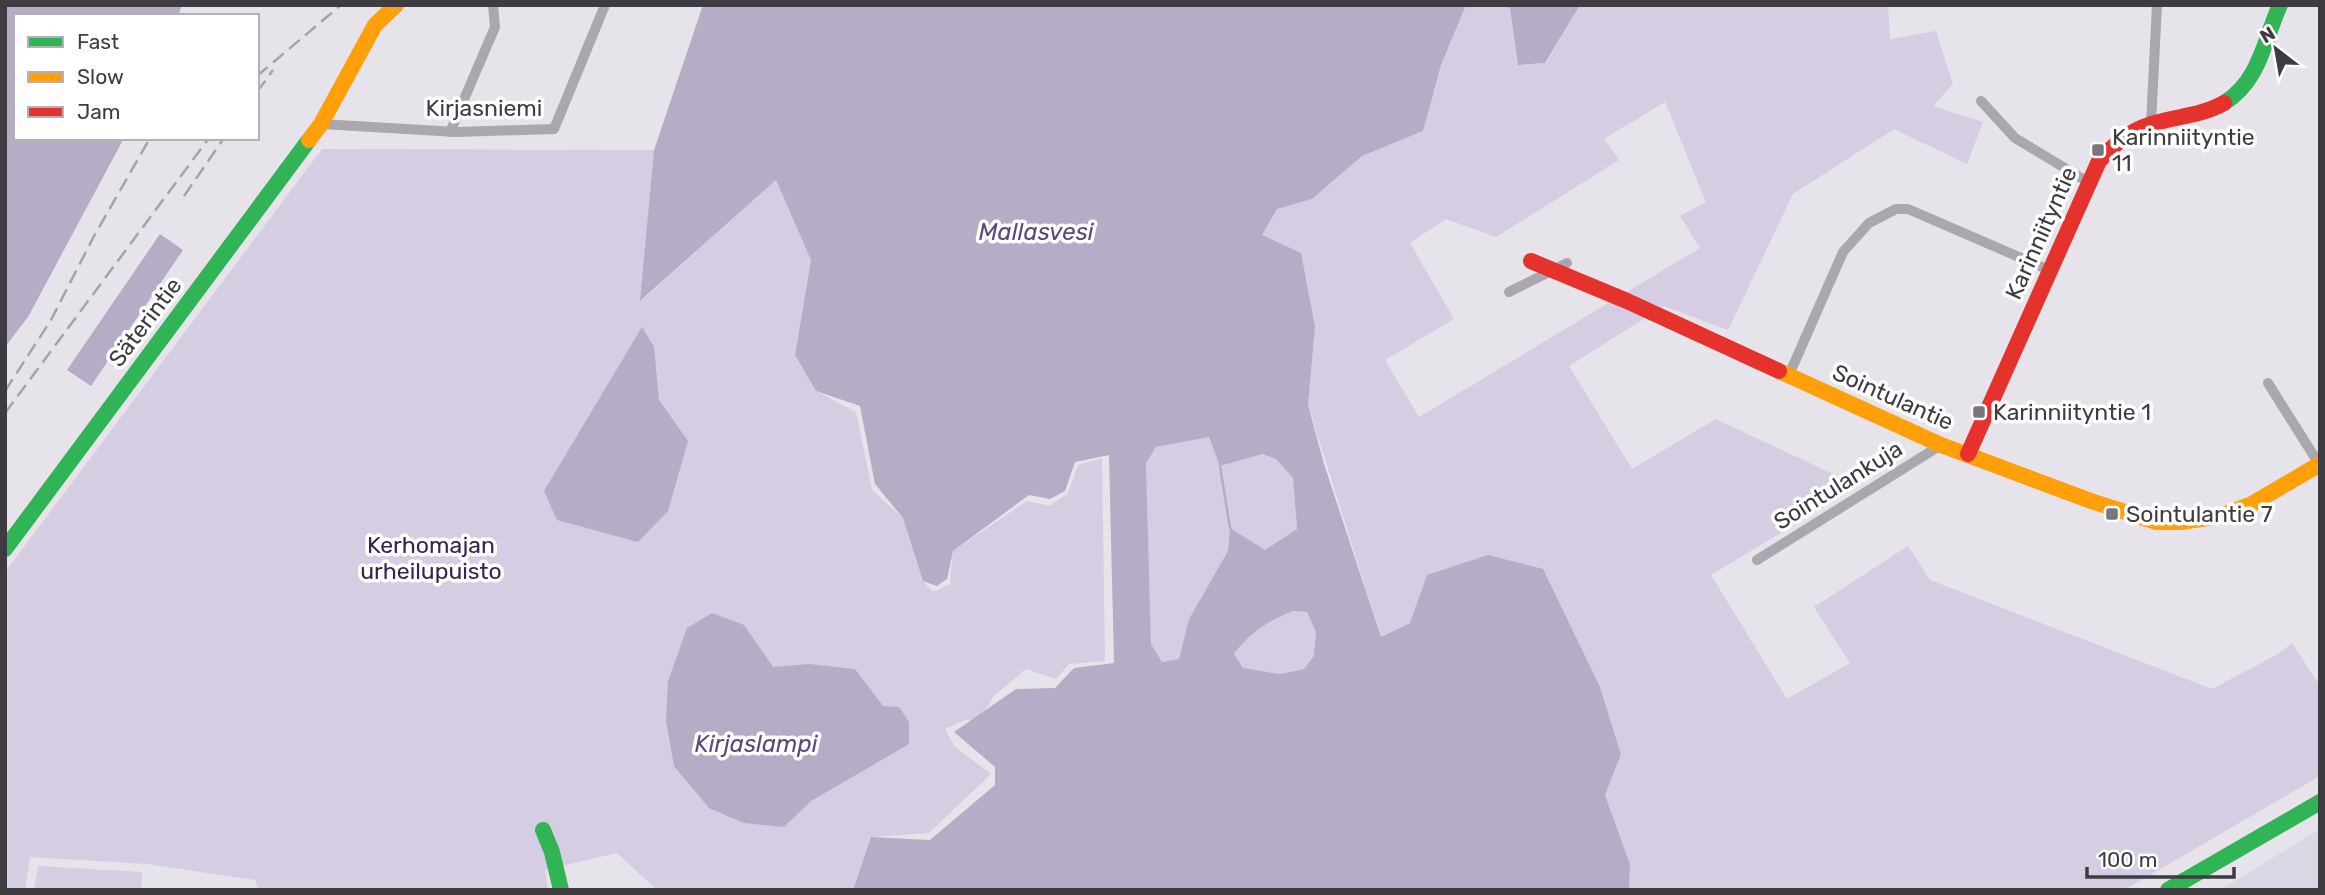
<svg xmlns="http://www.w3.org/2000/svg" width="2325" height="895" font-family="Rubik,sans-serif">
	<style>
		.built { fill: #dbd6e3 }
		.green { fill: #d5cde1; fill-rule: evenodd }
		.water { fill: #b6acc6; fill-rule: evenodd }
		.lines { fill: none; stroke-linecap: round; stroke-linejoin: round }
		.stream { stroke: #b6acc6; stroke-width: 2.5 }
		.street { stroke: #aaa8ae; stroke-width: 10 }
		.fast { stroke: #30b455; stroke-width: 16 }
		.slow { stroke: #ff9f0a; stroke-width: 16 }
		.jam { stroke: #e5322d; stroke-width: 16 }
		.rail { stroke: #a6a4a9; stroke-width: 2.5; stroke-dasharray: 14 7; stroke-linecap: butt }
		.poi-dot { fill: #79767c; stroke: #fff; stroke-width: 2.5 }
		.labels { text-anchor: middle; stroke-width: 7; stroke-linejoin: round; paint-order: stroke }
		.street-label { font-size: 23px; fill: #3e3c41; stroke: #fff }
		.poi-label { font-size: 23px; fill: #3e3c41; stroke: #fff; text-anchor: start }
		.park-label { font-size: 23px; fill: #382251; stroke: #fff }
		.water-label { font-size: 24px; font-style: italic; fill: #5d4679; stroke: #fff }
	</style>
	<rect width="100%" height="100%" fill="#e6e3ea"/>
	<path class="built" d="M2320 829V890H2220Z"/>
	<g class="green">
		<path d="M1466 5H1498L1510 8 1519 65 1546 63 1580 5H1888L1890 39 1936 31 1953 84 1933 106 1983 122 1967 164 1894 129 1793 194 1728 330 1664 306 1569 366 1632 469 1716 419 1858 486 1711 575 1787 699 1850 663 1814 607 1908 546 1930 580 2212 689 2278 654 2292 643 2320 686V776L2124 890H1629L1630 864 1605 795 1621 753 1600 687 1410 623 1381 637 1308 405 1315 327 1262 235 1277 209 1312 199 1362 156 1423 131 1441 65ZM1665 102 1706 202 1680 216 1700 248 1419 417 1385 360 1454 319 1410 243 1446 219 1496 237 1619 160 1604 139Z"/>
		<path d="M322 149 654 150 641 301 776 180 811 260 795 355 816 391 856 412 872 490 903 518 923 581 933 592 950 584 953 551 1027 501 1050 506 1068 493 1078 465 1102 458 1105 661 1069 664 1056 679 1026 669 993 697 980 719 965 720 945 729 954 746 991 774 929 833 871 837 853 890H657L617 853 545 870 548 890H258L255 880 147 864 30 857 25 890H5V572Z"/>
		<path d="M1209 437 1221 466 1263 454 1276 459 1293 478 1297 529 1265 551 1230 528 1228 551 1189 619 1179 659 1162 662 1151 644 1146 463 1156 447Z"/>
		<path d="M1293 611 1307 612 1316 632 1315 656 1304 669 1280 674 1243 668 1234 654C1251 631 1267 621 1293 611Z"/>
		<path d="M38 866 142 872 141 890H34Z"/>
	</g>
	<g class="water">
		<path d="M5 5H182L178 16H16V138H124L28 317 5 347Z"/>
		<path d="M703 5H1466L1441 65 1423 131 1362 156 1312 199 1277 209 1262 235 1301 253 1315 327 1308 405 1324 464 1381 637 1410 623 1427 575 1488 555 1543 569 1600 687 1621 754 1605 795 1630 864 1629 890H853L871 837 930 840 995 785V767L954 732 1016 689 1055 688 1074 668 1114 663 1109 455 1075 462 1065 491 1050 499 1029 495 953 551 947 579 937 586 923 581 903 518 875 484 860 406 816 391 795 355 811 260 776 180 640 301 654 150ZM1209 437 1220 466 1263 454 1276 459 1293 478 1297 529 1265 550 1230 528 1228 551 1189 619 1179 659 1162 662 1151 644 1146 463 1156 447ZM1293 611 1307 612 1316 632 1314 656 1304 669 1280 674 1243 668 1234 654C1250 632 1268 621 1293 611Z"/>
		<path d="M1498 5H1580L1545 63 1518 65 1510 8Z"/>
		<path d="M160 234 183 250 91 386 67 370Z"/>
		<path d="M642 327 654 347 659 400 688 441 668 511 638 542 557 520 544 491Z"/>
		<path d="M712 613 744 625 773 667 809 664 855 669 883 706 899 707 909 722V744L811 801 784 827 744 823 709 808 674 766 666 721 668 681 687 628Z"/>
	</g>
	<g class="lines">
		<path class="stream" d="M1220 466 1230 528"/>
		<g class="street">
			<path d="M1981 101 2015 138 2088 182"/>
			<path d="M321 124 457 132 554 129 605 5"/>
			<path d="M2151 124 2157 5"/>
			<path d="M450 132 495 27 493 5"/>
			<path d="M1509 292 1567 263"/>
			<path d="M1789 375 1843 252 1869 223 1896 209H1908L2049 270"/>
			<path d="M2268 383 2319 464"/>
			<path d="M1757 560 1941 445"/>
		</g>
		<g class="fast">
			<path d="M2224 103C2260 81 2264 40 2280 5"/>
			<path d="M5 549 309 140"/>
			<path d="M543 830 552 852 561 890"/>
			<path d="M2168 890 2320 802"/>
		</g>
		<g class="slow">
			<path d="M309 140 321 124 375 25 396 5"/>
			<path d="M1779 371 1941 445 2091 501 2156 522H2180L2221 516 2252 504 2320 464"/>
		</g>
		<g class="jam">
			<path d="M1531 261 1627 301 1779 371"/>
			<path d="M1968 454 2099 161C2109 150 2120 139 2133 132 2161 116 2196 119 2224 103"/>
		</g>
		<g class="rail">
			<path d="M257 76 341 5"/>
			<path d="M257 92 273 70"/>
			<path d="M184 196 224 138"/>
			<path d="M5 391 51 320 93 238 150 138"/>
			<path d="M5 413 209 138"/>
		</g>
	</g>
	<g class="poi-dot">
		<rect x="2091" y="143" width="14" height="14" rx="3.5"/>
		<rect x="1972" y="405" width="14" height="14" rx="3.5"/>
		<rect x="2105" y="507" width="14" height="14" rx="3.5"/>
	</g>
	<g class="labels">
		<g class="street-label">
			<text x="484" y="116">Kirjasniemi</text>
			<text transform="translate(2041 233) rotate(-66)" y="8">Karinniityntie</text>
			<text transform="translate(145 322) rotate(-53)" y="8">Säterintie</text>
			<text transform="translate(1893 397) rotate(24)" y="8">Sointulantie</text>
			<text transform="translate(1838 485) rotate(-32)" y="8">Sointulankuja</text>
		</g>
		<g class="poi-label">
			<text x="2112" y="145">Karinniityntie<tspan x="2112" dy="26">11</tspan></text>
			<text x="1993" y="420">Karinniityntie 1</text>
			<text x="2126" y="522">Sointulantie 7</text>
		</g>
		<g class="park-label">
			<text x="431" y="553">Kerhomajan<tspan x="431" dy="26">urheilupuisto</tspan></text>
		</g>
		<g class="water-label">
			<text x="1036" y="240">Mallasvesi</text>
			<text x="756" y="752">Kirjaslampi</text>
		</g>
	</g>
	<rect width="2325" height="895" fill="none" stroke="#3e3c41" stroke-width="14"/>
	<rect x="14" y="14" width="245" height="126" fill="#ffffff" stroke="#b2b1b3" stroke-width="2"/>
	<rect x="28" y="37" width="35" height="10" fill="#30b455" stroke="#b2b1b3" stroke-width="2"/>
	<text x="77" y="49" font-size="21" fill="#3e3c41">Fast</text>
	<rect x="28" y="72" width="35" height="10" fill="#ff9f0a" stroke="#b2b1b3" stroke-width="2"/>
	<text x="77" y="84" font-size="21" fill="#3e3c41">Slow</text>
	<rect x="28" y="107" width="35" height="10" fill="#e5322d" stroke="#b2b1b3" stroke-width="2"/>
	<text x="77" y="119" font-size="21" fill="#3e3c41">Jam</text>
	<g transform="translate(2276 49) rotate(329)" stroke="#ffffff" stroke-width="5" paint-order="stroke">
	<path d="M0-5L12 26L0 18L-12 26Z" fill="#3e3c41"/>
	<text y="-10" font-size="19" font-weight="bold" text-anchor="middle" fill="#3e3c41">N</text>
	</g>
	<path d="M2087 867v10h147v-10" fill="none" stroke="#3e3c41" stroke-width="3.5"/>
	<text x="2098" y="867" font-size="21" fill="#3e3c41" stroke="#ffffff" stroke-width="5" paint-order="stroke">100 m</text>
</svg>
